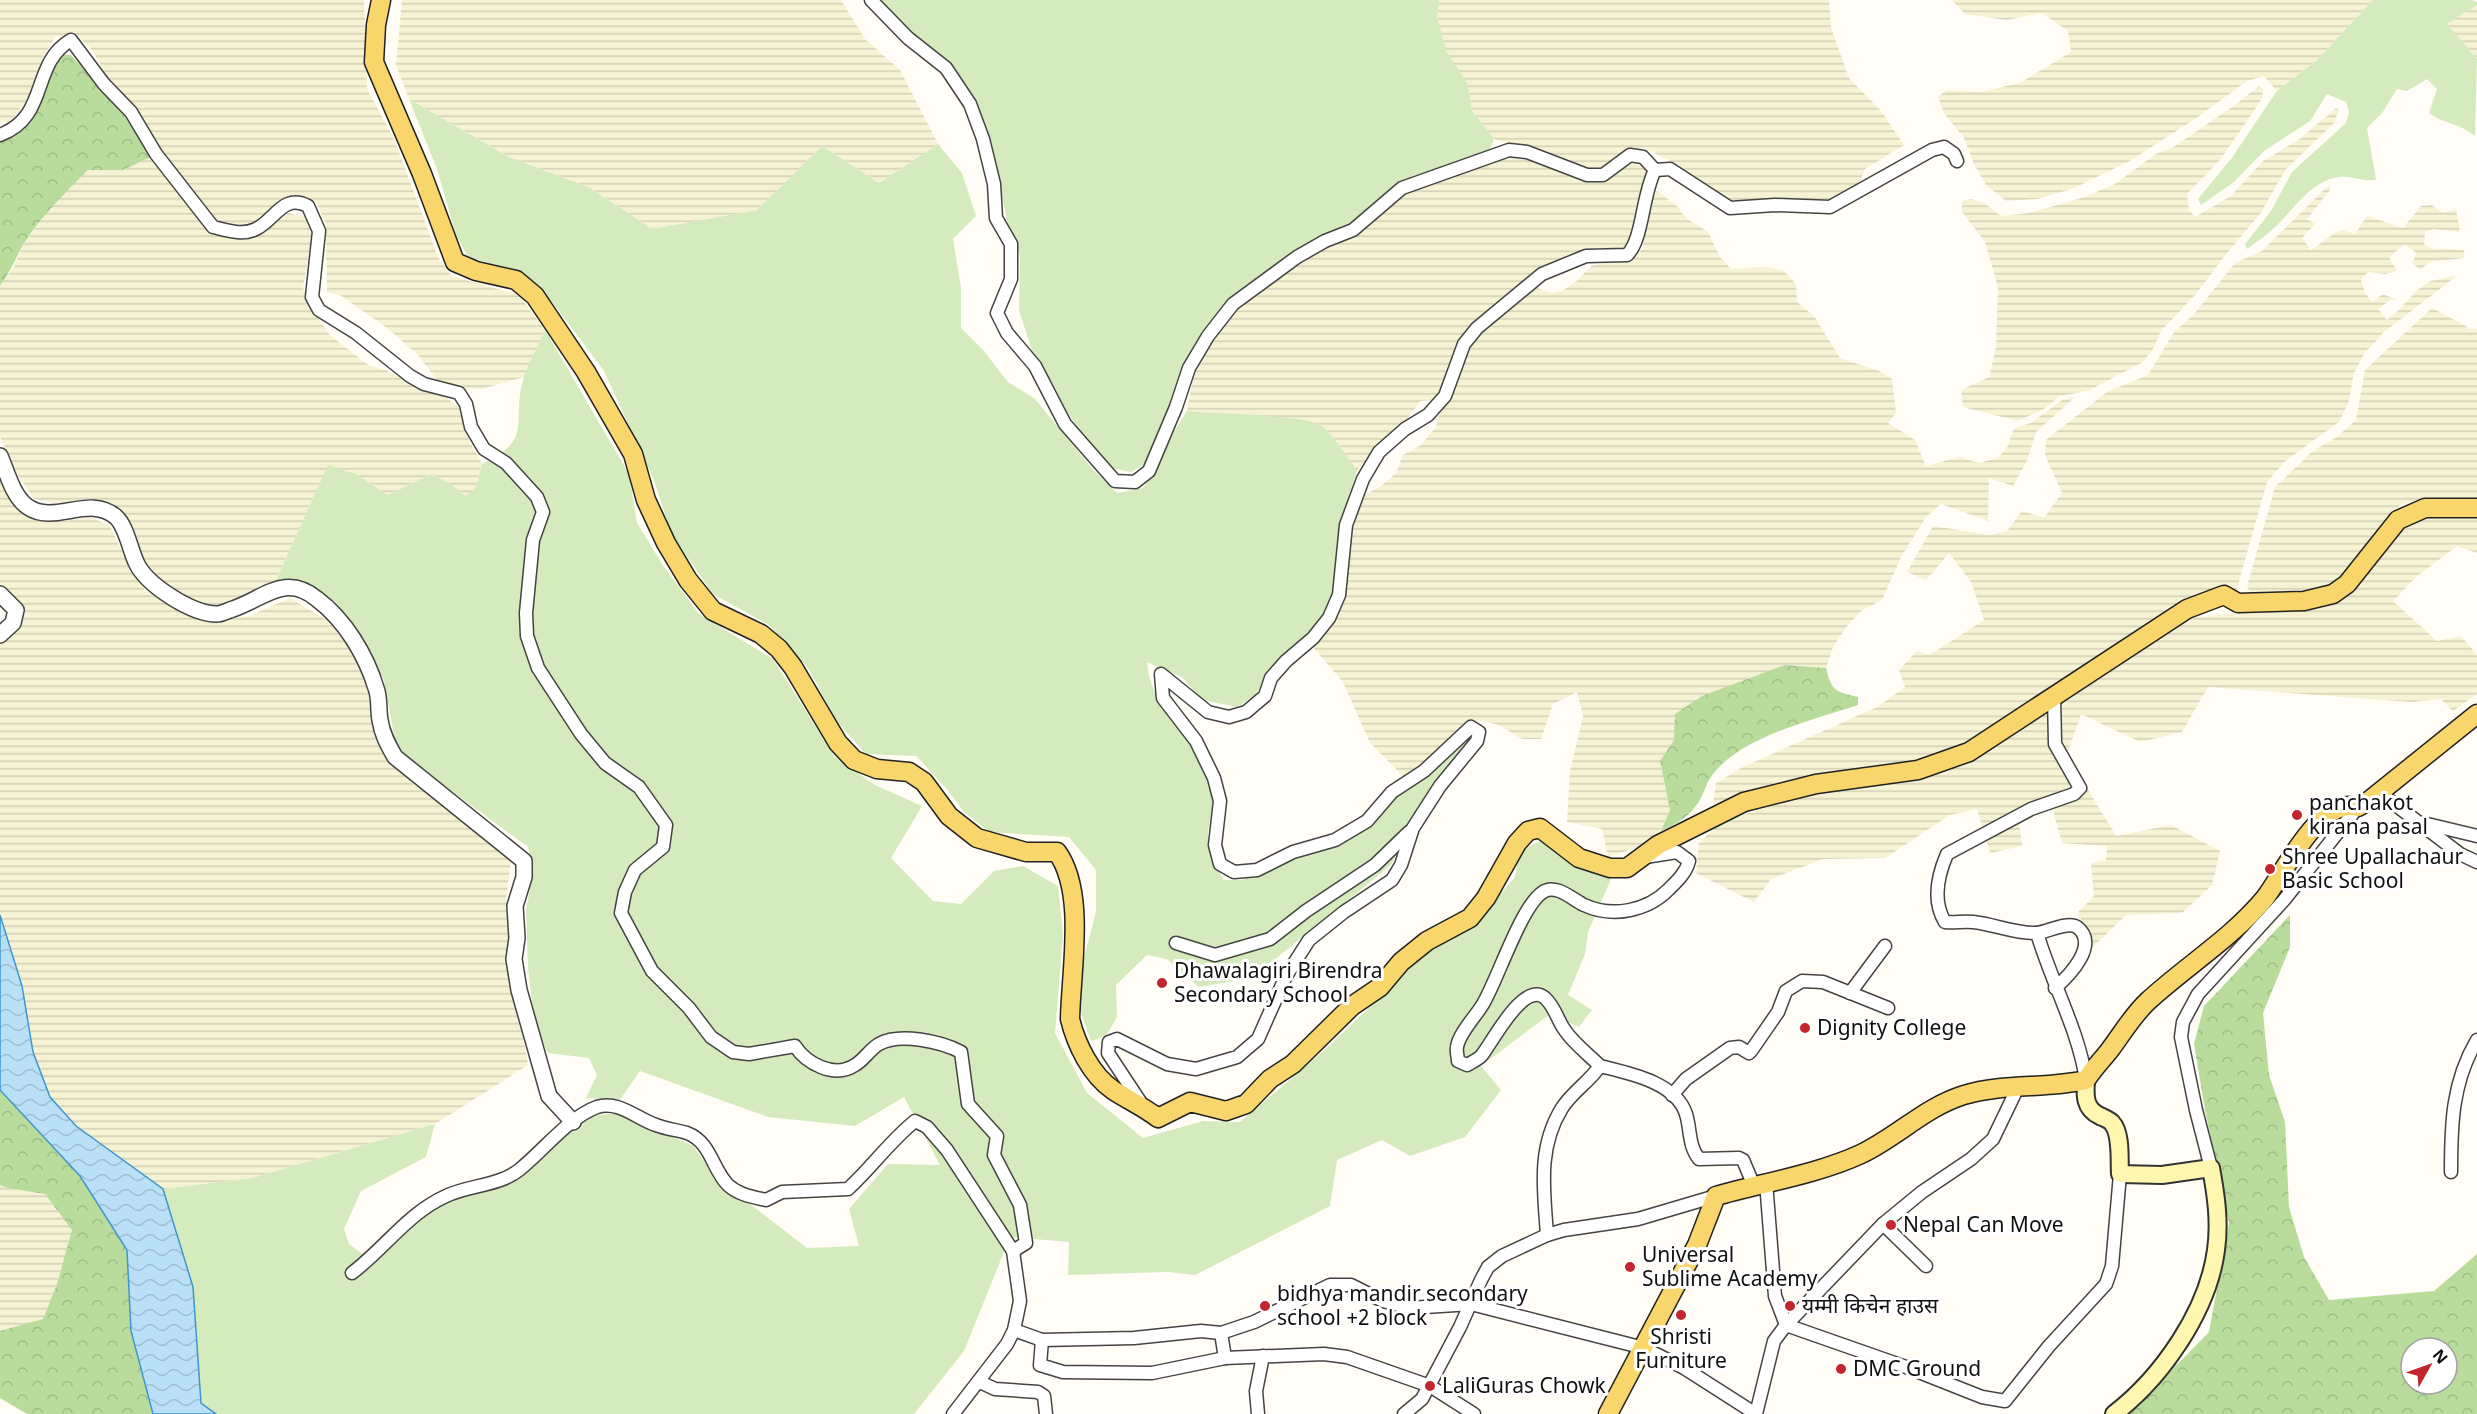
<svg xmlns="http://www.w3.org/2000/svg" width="2477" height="1414" font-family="Georgia,'Noto Sans Devanagari',serif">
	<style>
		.farmland { fill: url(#farmland-rules) }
		.grass { fill: #d5ebbd }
		.forest { fill: url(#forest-crowns); fill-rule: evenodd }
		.water { fill: url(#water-waves); stroke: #3f96cf; stroke-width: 1.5 }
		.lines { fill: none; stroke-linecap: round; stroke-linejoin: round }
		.minor-casing { stroke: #444; stroke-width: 15 }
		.tertiary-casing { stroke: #444; stroke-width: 18 }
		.secondary-casing { stroke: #333; stroke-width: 20 }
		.primary-casing { stroke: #222; stroke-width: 21 }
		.minor { stroke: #fff; stroke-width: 12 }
		.tertiary { stroke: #fff; stroke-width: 15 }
		.secondary { stroke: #fff6b0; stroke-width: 16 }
		.primary { stroke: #f9d66b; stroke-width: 18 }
		.poi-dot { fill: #c4262e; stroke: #fff; stroke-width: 2 }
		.labels { text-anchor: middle; stroke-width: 6; stroke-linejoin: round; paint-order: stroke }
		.poi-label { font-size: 21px; fill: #111; stroke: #fff; text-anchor: start }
	</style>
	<defs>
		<pattern id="farmland-rules" width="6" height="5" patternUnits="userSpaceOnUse" patternTransform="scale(1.5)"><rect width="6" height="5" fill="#f6f3d4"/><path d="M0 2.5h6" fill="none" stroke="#d2cfb5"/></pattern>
		<pattern id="forest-crowns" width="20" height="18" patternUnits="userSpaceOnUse" patternTransform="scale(1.5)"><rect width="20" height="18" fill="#b9dc9c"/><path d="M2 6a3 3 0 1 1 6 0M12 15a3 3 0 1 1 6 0" fill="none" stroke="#9ebc85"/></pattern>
		<pattern id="water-waves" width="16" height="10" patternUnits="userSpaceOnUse" patternTransform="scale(1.5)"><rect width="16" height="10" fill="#b9e0f7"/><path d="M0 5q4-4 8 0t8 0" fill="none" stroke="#9ebfd3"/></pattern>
	</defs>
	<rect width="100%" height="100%" fill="#fffdf5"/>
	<g class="farmland">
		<path d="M0 0H364L367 89 395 141 438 257 451 276 519 295 545 330 524 377 482 389 464 388 437 380 418 355 387 328 340 295 327 292 326 224 315 200 287 195 249 230 217 223 164 155 126 98 106 75 93 51 78 36H56L42 59 32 94 9 123 0 121Z"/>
		<path d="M402 0H841L865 39 900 70 938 144 879 183 822 146 757 210 652 229 590 188 509 157 409 99 396 65Z"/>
		<path d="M1439 0H1829L1831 28 1849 78 1881 111 1904 145 1865 169 1859 184 1843 194 1821 203 1790 200 1724 202 1699 186 1678 165 1644 148 1629 150 1598 172 1566 162 1494 139 1472 111 1468 84 1447 54 1437 17Z"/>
		<path d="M1952 0H2373L2316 61 2277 91 2264 76 2247 81 2198 117 2130 161 2072 189 2037 199 2006 201 1986 185 1974 164 1964 138 1944 113 1938 97 1947 90 1980 92 2020 83 2071 52 2068 31 2042 13 2006 20 1965 14Z"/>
		<path d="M2477 5V59L2447 24Z"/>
		<path d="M2259 86 2263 89 2262 98 2253 112 2220 160 2187 194 2189 210 2195 217 2231 196 2263 161 2300 139 2336 108 2339 110 2334 123 2286 169 2260 214 2227 253 2195 295 2161 331 2153 349 2143 362 2088 391 2060 396 2044 409 2018 421 1963 407 1961 390 1989 377 1996 347 1998 287 1985 242 1962 212V201L1971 199 1984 203 2001 216 2029 213 2085 197 2115 184 2156 154 2175 146 2235 105Z"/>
		<path d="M153 156 231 236 253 238 288 213 307 217 312 237 303 288 319 320 330 335 368 365 386 370 418 388 445 396 461 410 465 433 482 464 475 489 465 497 451 484 431 474 388 495 356 474 313 498 276 580 224 607H206L152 576 123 517 109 504 79 500 56 503 34 499 17 474 0 437V286L14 267 22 247 51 206 88 170H123Z"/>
		<path d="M1521 157 1581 179H1602L1634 161 1642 162 1648 173 1635 213 1633 236 1626 249 1598 248 1556 261 1537 272 1471 325 1455 349 1447 376 1434 400 1420 401 1403 425 1385 438 1357 471 1322 426 1187 411 1194 374 1204 349 1221 325 1252 296 1308 256 1336 241 1357 234 1405 193 1499 160Z"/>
		<path d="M2329 185 2331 189 2307 219 2315 224 2302 238 2311 250 2335 233 2342 230 2355 234 2367 216 2403 228 2421 206 2432 205 2442 213 2456 209 2460 232 2433 229 2425 232 2424 244 2430 248 2464 250V258L2430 262 2420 270 2413 263 2416 253 2405 244 2389 257 2397 271 2385 274 2368 272 2361 280 2365 293 2372 302 2383 294 2397 300H2390L2378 309 2387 320 2400 309 2416 291 2431 281 2458 275 2384 332 2364 354 2354 373 2349 401 2339 422 2284 462 2267 482 2236 592 2215 594 1954 754 1822 774 1713 804 1716 783 1743 767 1877 707 1905 687 1899 670 1917 651 1930 655 1984 620 1971 582 1949 553 1926 580 1907 572 1933 526 1990 535 2007 531 2022 511 2044 518 2062 493 2045 455 2046 440 2107 392 2148 375 2174 332 2194 314 2235 263 2262 251Z"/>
		<path d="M1657 191 1676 205 1687 219 1708 232 1720 257 1731 269 1763 267 1783 270 1796 284 1797 302 1814 316 1840 358 1879 371 1892 379 1896 413 1888 423 1915 440 1926 466 1960 457 1979 463 1998 458 2008 446 2014 428 2031 423 2062 400 2076 396 2036 432 2027 461 2013 486 1989 478 1988 521 1941 504 1926 517 1901 557 1882 600 1861 611 1848 625 1833 647 1826 668 1784 665 1674 740 1660 761 1670 810 1657 841 1608 857 1602 829 1567 822 1570 771 1583 716 1577 692 1553 704 1541 739H1522L1499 725 1483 721H1470L1426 766 1404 777 1370 743 1343 682 1312 646 1332 623 1345 598 1349 537 1361 497 1381 486 1396 473 1403 455 1421 445 1436 427 1439 415 1451 395 1475 338 1535 287 1550 293 1562 291 1578 280 1591 266 1612 262H1630L1643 248 1647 207Z"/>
		<path d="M2432 308 2473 330 2477 329V498H2426L2400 505 2381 532 2358 559 2327 587 2252 595 2247 587 2275 487 2312 452 2338 436 2356 420 2365 370Z"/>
		<path d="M0 476 7 492 25 514 65 521 90 517 110 526 127 562 145 590 175 610 207 622 249 616 290 598 328 621 353 652 363 670 388 759 413 784 443 802 511 861 506 899 508 933 514 984 528 1065 435 1124 252 1178 163 1189 76 1126 50 1097 33 1052 22 986 0 915V643L19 629 23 608 0 585Z"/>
		<path d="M2453 513 2477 516V553L2457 546 2416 577 2393 601 2437 641 2461 636 2477 655V694L2453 711 2441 699 2411 702 2208 687 2182 732 2140 742 2081 714 2067 755 2116 836 2171 825 2220 851 2212 885 2182 913 2126 915 2092 948 2078 912 2094 896 2091 863 2106 860 2107 846 2062 843 2050 800 2018 812 2022 846 1990 853 1977 809 1950 815 1885 858 1823 859 1771 879 1754 902 1696 873 1699 843 1721 822 1812 793 1910 775 2193 618 2287 607 2318 608 2348 595 2402 530 2422 517Z"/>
		<path d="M0 1185 7 1188 45 1194 73 1230 57 1284 43 1319 2 1332 0 1331Z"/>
	</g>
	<g class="grass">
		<path d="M877 0H1439L1437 17 1447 53 1468 84 1472 111 1494 139 1488 154 1413 176 1350 225 1294 251 1225 304 1195 343 1148 462 1131 472 1112 468 1085 439 1065 408 1051 380 1034 357 1019 310 1020 256 1009 230 994 158 982 121 924 46Z"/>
		<path d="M2373 0H2471L2477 2V5L2447 24 2477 59 2475 136C2458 122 2445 125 2429 113L2437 89 2427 79 2407 91 2397 89 2382 113 2367 128 2376 180C2363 182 2352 175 2339 177 2312 181 2298 204 2280 222 2270 233 2259 240 2247 249L2245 244 2271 211 2292 172 2346 123 2349 112 2346 102 2327 94 2310 121 2264 151 2234 182 2201 205 2198 199 2231 159 2277 91 2316 61Z"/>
		<path d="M409 99 509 157 590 188 652 229 757 210 822 146 879 183 938 144 962 173 976 216 953 239 961 288V328L983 350 1008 382 1035 399 1094 471 1117 493 1143 488C1160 463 1170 435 1187 411 1212 414 1308 414 1323 427 1336 439 1347 457 1357 471L1344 510 1335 592 1327 613 1313 631 1291 647 1268 674 1256 694 1237 707 1202 700 1182 677 1147 662C1150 709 1196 740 1211 783 1217 801 1209 816 1208 834 1208 852 1215 866 1224 880H1242L1272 867 1384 807 1471 736 1469 745 1426 800 1391 865 1268 965 1234 981 1199 987 1167 959 1147 955 1116 985 1117 1017 1106 1036 1091 1041 1078 1005 1083 962 1096 911V870L1069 837 989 832 964 812 947 789 916 756 866 754 838 723 808 668 769 625 713 594 672 535 653 478 604 371 553 303 520 272 468 257 456 235 437 169Z"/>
		<path d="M545 330 629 474 637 523 664 567 699 614 773 659 834 756 875 785 922 806 891 858 933 901 961 904 994 871 1023 866 1058 886 1063 934 1055 1033 1087 1093 1143 1138 1203 1121 1240 1122 1327 1048 1427 952 1472 927 1515 877 1519 851 1547 838 1569 862 1611 879 1588 932 1585 954 1568 995 1592 1010 1579 1027 1550 1014 1481 1066 1501 1090 1465 1137 1410 1156 1382 1140 1337 1160 1330 1206 1195 1275 1168 1272 1068 1275 1069 1242 1010 1237 964 1351 914 1414H216L201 1403 193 1287 163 1189 252 1178 435 1124 426 1157 361 1191 344 1229 349 1244 365 1256 412 1215 517 1170 560 1127 598 1115 621 1113 693 1146 715 1177 807 1248 859 1246 849 1209 888 1164 940 1165 904 1097 855 1126 768 1117 640 1071 619 1101 586 1098 597 1075 589 1058 548 1053 535 1029 528 967 526 910 533 872 528 847 427 773 396 746 384 680 361 637 321 593 298 582 276 580 328 465 356 474 388 495 431 474 451 484 465 496 475 489 482 464C536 439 510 421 524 377 529 361 539 345 545 330Z"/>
	</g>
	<g class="forest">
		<path d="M58 54 71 55 115 103 153 156 123 170H88C64 194 41 216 23 245 15 259 11 271 0 286V139C36 131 46 84 58 54Z"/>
		<path d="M1785 665 1826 668C1832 692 1835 691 1858 697V705C1813 720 1743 736 1713 774 1705 784 1703 798 1695 807 1688 817 1673 826 1661 831L1670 810 1660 761 1674 740 1675 714 1702 696Z"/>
		<path d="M2290 915V947L2263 1013 2269 1075 2285 1122 2289 1207 2304 1257 2329 1300 2434 1291 2477 1254V1414H2129L2209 1332 2229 1223 2205 1110 2194 1044 2204 1006ZM2411 1348H2447V1384H2411Z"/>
		<path d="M0 1090 80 1176 127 1250 131 1331 153 1414H27L0 1398V1331L43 1319 57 1284 72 1230 45 1194 7 1188 0 1185Z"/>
	</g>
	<path class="water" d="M0 915 22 986 33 1052 50 1097 76 1126 163 1189 193 1287 201 1403 216 1414H153L131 1331 127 1250 80 1176 0 1090Z"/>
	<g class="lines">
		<g class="minor-casing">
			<g id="minor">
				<path d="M871 0 908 38 946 68 970 104 983 139 994 184 996 218 1011 244V279L997 313 1007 333 1035 366 1065 424 1115 481 1135 482 1149 471 1176 407 1189 368 1208 336 1233 304 1297 257 1325 241 1353 230 1402 188 1509 150 1527 152 1587 175H1603L1630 155 1643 157 1655 170C1642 195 1643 240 1627 255L1586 256 1542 274 1477 328 1464 344 1445 396 1428 415 1405 429 1379 452 1363 479 1346 525 1339 595 1329 618 1313 638 1286 661 1271 678 1265 696 1246 712 1229 717 1208 712 1161 674 1163 698 1196 741 1214 778 1220 801 1215 845 1220 864 1234 872 1257 870 1293 852 1335 840 1367 821 1392 792 1424 771 1471 727 1479 732 1477 741 1440 786 1413 828 1401 865 1392 880 1344 912 1309 940 1286 976 1258 1039 1237 1057 1196 1069 1167 1064 1117 1039 1109 1042 1108 1053 1141 1103"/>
				<path d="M0 135C50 116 30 64 71 40L104 84 131 112 156 154 213 227C226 230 242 236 256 229 275 220 283 193 308 206L319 231 312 297 319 310 356 333 410 376 424 384 459 393 466 404 471 427 484 449 506 463 537 497 543 512 533 540 526 613 527 636 538 668 581 734 605 763 639 787 666 825 663 847 635 870 625 892 621 913 652 971 689 1008 711 1037 733 1052 749 1054 795 1046C806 1063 834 1079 855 1065 864 1060 870 1049 879 1044 900 1032 942 1042 961 1052L968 1104 997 1136 994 1155 1020 1205 1026 1243 1013 1251"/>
				<path d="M1655 170 1670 169 1730 208 1775 205 1830 207 1932 150 1944 147 1954 154 1957 161"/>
				<path d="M2054 695 2055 744 2080 788 2074 794 2031 809 1947 854C1938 875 1932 901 1945 922 1954 923 1964 921 1973 922 1994 924 2015 934 2037 933 2047 932 2068 921 2077 927 2100 944 2069 976 2055 988"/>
				<path d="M2380 793 2460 854 2477 862"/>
				<path d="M2423 823 2477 836"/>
				<path d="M2037 933C2051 981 2079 1031 2086 1080"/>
				<path d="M1176 943 1215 955 1270 939 1306 911 1375 865 1409 832"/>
				<path d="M1850 993 1885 946"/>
				<path d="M1600 1066C1628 1073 1676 1082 1686 1114 1691 1130 1688 1145 1699 1159L1739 1158 1743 1160 1754 1186"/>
				<path d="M1672 1095 1686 1079 1730 1048 1739 1047 1749 1053 1751 1051 1778 1012 1786 991 1802 981 1823 982 1888 1008"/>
				<path d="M2211 1168 2196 1110 2181 1037 2183 1022 2198 994 2284 900 2358 807"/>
				<path d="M2451 1172C2451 1125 2452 1082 2477 1040"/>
				<path d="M1883 1224 1926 1266"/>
				<path d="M1547 1235C1544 1191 1537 1148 1562 1108 1572 1092 1589 1082 1600 1066 1588 1054 1573 1043 1564 1029 1557 1019 1555 1007 1545 998 1524 980 1493 1041 1482 1055 1479 1059 1472 1062 1467 1065L1458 1061C1458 1057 1456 1051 1457 1047 1459 1033 1476 1016 1483 1004 1498 979 1521 906 1543 892 1556 883 1573 900 1584 905 1612 918 1647 911 1668 890 1677 881 1686 873 1689 861L1677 852 1645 857"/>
				<path d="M352 1273C385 1248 408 1213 446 1196 469 1185 499 1186 519 1170 542 1152 569 1117 597 1107 619 1100 637 1119 656 1125 666 1129 677 1130 687 1133 711 1142 712 1169 728 1185 739 1195 753 1197 766 1200L782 1192 848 1189C872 1167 890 1141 915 1121L927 1127 947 1150 1013 1251 1020 1301 1014 1330 1007 1344 953 1414"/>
				<path d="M1786 1325 1906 1367 1982 1397 2005 1401 2049 1346 2106 1284 2112 1266 2120 1174"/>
				<path d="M1786 1325 1883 1224 1922 1192 1971 1159 1993 1139 2019 1085"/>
				<path d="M1014 1330 1042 1340 1134 1338 1201 1331 1221 1333 1254 1322 1330 1285H1351L1383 1301 1410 1308 1471 1304 1644 1348 1684 1368 1756 1414"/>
				<path d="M1221 1333 1225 1358"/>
				<path d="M1042 1340 1040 1365 1063 1372 1152 1373 1225 1358 1324 1354 1347 1357 1430 1386 1474 1414"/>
				<path d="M980 1382 995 1389 1038 1392 1044 1396 1046 1414"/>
				<path d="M1258 1414 1256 1391 1263 1356"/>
				<path d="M1404 1414 1422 1399 1460 1327 1481 1280 1488 1267 1502 1256 1547 1235 1564 1230 1638 1219 1716 1196"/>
				<path d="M1756 1414 1774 1341 1786 1325 1775 1296 1766 1182"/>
			</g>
		</g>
		<g class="tertiary-casing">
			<g id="tertiary">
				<path d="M0 456C7 472 13 497 28 507 54 525 90 494 116 517 126 526 130 549 136 562 146 585 192 614 217 614 221 614 227 611 230 610 263 600 284 572 317 599 345 620 366 655 376 688 380 698 378 710 380 720 382 734 388 745 395 757L524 861V877L515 906 517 938 514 959 519 990 549 1096 573 1122"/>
				<path d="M0 594 16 610 13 623 0 635"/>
			</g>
		</g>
		<g class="secondary-casing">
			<path id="secondary" d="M2086 1080C2085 1095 2084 1109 2100 1116 2104 1118 2110 1120 2112 1123 2122 1134 2119 1161 2120 1174L2162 1175 2211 1168C2216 1195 2220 1222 2216 1250 2208 1311 2162 1377 2114 1414"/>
		</g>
		<g class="primary-casing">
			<g id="primary">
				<path d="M381 0 376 25 374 62 422 174 455 262 476 271 516 280 535 296 586 372 633 454 646 500 666 543 688 580 713 611 761 634 779 649 793 667 838 743 854 760 877 769 909 772 924 782 949 816 977 838 1026 852H1057C1086 892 1071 970 1070 1019 1076 1044 1091 1075 1113 1090 1128 1100 1144 1107 1158 1118L1190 1102 1226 1111 1246 1104 1270 1079 1293 1064 1352 1006 1380 987 1401 962 1427 941 1470 918 1486 898 1517 843 1528 831 1540 828 1579 858 1610 868H1627L1658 845 1744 802 1816 784 1918 770 1969 752 2187 609 2224 595 2238 603 2304 601 2333 594 2347 584 2398 520 2425 508H2477"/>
				<path d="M1608 1414 1697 1245 1716 1196C1762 1183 1818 1174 1861 1154 1897 1137 1925 1107 1964 1095 2004 1083 2046 1089 2086 1080 2093 1069 2101 1061 2109 1051 2122 1034 2132 1016 2148 1001 2186 966 2232 938 2265 898 2285 872 2318 797 2358 807L2370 800 2477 714"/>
			</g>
		</g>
		<use href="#minor" class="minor"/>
		<use href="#tertiary" class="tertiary"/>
		<use href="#secondary" class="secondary"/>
		<use href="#primary" class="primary"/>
	</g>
	<g class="poi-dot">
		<circle cx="2297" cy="815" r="6"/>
		<circle cx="2270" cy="869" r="6"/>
		<circle cx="1162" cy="983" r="6"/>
		<circle cx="1805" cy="1028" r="6"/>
		<circle cx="1891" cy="1225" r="6"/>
		<circle cx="1630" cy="1267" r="6"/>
		<circle cx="1265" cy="1306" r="6"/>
		<circle cx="1790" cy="1306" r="6"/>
		<circle cx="1681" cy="1315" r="6"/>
		<circle cx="1841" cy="1369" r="6"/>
		<circle cx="1430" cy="1386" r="6"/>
	</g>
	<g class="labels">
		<g class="poi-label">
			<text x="2309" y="810">panchakot<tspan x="2309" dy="24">kirana pasal</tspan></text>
			<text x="2282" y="864">Shree Upallachaur<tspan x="2282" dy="24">Basic School</tspan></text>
			<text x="1174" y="978">Dhawalagiri Birendra<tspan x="1174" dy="24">Secondary School</tspan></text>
			<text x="1817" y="1035">Dignity College</text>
			<text x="1903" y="1232">Nepal Can Move</text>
			<text x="1642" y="1262">Universal<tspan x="1642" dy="24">Sublime Academy</tspan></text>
			<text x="1277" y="1301">bidhya mandir secondary<tspan x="1277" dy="24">school +2 block</tspan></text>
			<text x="1802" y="1313">यम्मी किचेन हाउस</text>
			<text x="1681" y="1344" text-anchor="middle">Shristi<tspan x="1681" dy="24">Furniture</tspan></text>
			<text x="1853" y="1376">DMC Ground</text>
			<text x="1442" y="1393">LaliGuras Chowk</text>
		</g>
	</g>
	<g transform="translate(2429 1366) rotate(50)"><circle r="28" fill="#ffffff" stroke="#a0a0a0" stroke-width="1.5"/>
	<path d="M0-4.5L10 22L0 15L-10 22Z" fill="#c4262e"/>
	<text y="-9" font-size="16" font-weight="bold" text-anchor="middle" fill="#111111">N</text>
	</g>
</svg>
